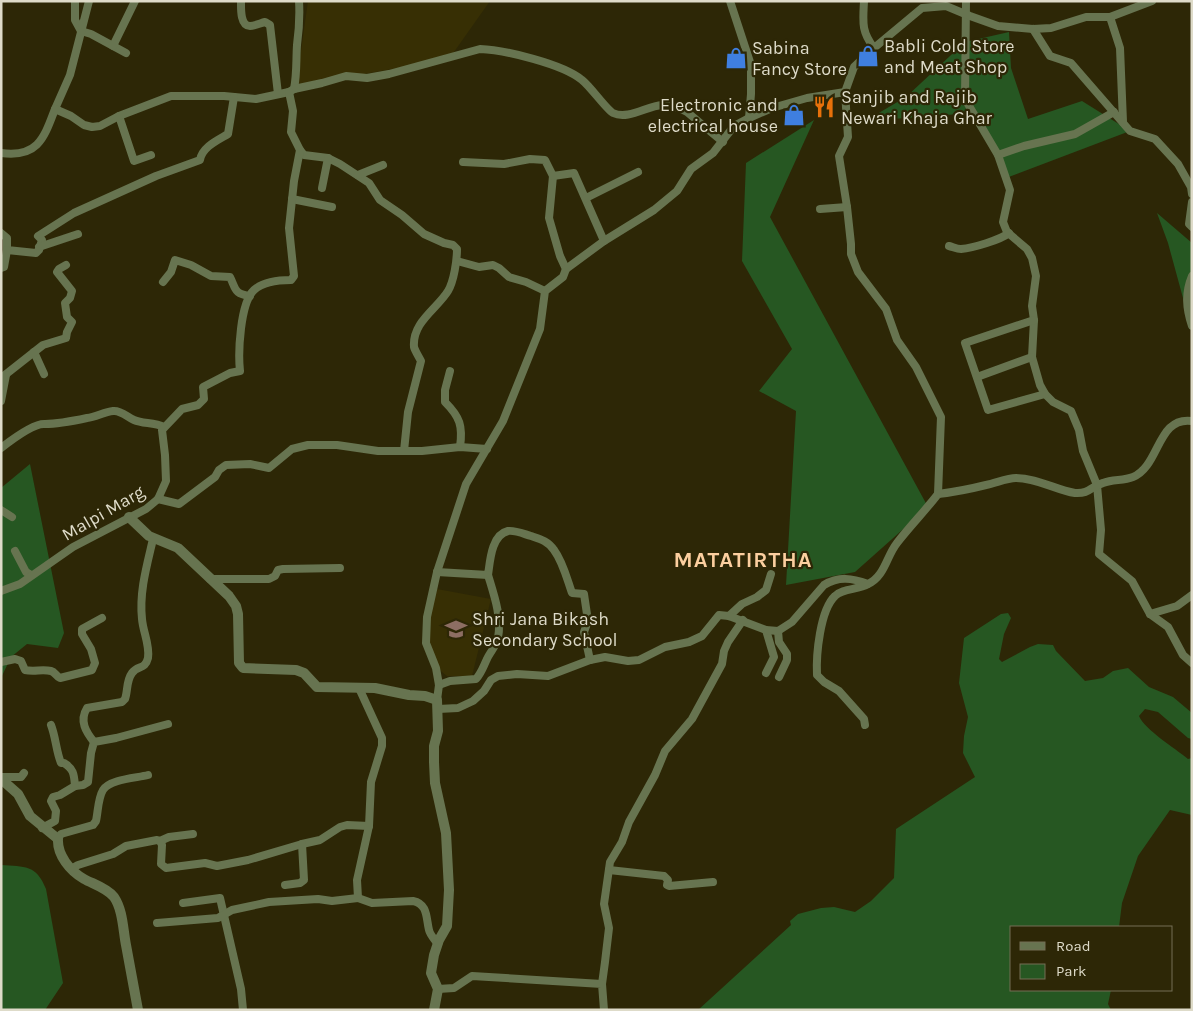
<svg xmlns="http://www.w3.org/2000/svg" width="1193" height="1011" font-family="Karla,sans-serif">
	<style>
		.built { fill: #372f04 }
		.green { fill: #265722 }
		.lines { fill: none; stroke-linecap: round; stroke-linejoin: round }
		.minor { stroke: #677450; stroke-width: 8 }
		.tertiary { stroke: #677450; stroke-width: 10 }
		.labels { text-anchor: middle; stroke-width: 4.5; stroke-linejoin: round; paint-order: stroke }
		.poi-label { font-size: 18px; fill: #dedbc9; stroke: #2d2706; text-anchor: start }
		.street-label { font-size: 18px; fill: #dedbc9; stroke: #2d2706 }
		.district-label { font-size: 22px; font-weight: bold; letter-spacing: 1px; fill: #fccf9f; stroke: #2d2706 }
	</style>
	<rect width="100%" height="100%" fill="#2d2706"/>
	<g class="built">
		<path d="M308 1H490L449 59 296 86Z"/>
		<path d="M437 589 491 599 472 676H447L437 668 430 642 429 617Z"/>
	</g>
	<g class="green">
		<path d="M1009 32 1011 68 1028 119 1082 101 1130 131 1006 178 973 113 865 121 906 97 965 42Z"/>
		<path d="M814 120 770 217 928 507 855 572 786 585 796 411 759 391 792 349 742 261 746 163Z"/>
		<path d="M1157 213 1192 243V331L1168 243Z"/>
		<path d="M30 464 64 633 58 648 27 644 11 657 1 678V488Z"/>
		<path d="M1008 613 1011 618 1004 634 999 659 1002 662 1030 647 1038 644 1053 645 1056 651 1085 681 1103 678 1113 671 1128 668 1149 687 1173 697 1192 713V739L1188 738 1158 712 1145 709 1139 716C1145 730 1175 748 1188 759L1192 758V815L1170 810 1138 856 1122 903 1119 927H1012V990H1111L1108 1004 1111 1010H698L791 925 790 921 798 914 821 908 834 907 855 912 871 901 894 878 896 829 975 777 963 753 964 736 968 717 959 683 964 638 1001 614Z"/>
		<path d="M1 865C25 867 36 864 46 889L63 983 45 1010H1Z"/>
	</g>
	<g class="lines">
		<g class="minor">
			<path d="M75 1V20L81 31 91 34 126 53"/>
			<path d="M241 1C241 8 240 26 250 26 254 26 261 23 265 22L270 25 278 94"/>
			<path d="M730 1 751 65V94L749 118"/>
			<path d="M864 1C863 22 861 31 874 48"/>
			<path d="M966 1 965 99 998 155 1010 190 1003 222 1007 232 1027 249 1032 258 1036 276 1032 306 1034 320 1032 357 1040 385 1045 394 1053 402 1071 411 1079 430 1083 451 1097 485 1101 530 1099 554 1132 581 1150 614 1168 627 1183 655 1192 663"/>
			<path d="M1110 17 1120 48 1123 122"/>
			<path d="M1033 29 1050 56 1071 63 1130 131 1155 139 1178 164 1191 187 1192 194"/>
			<path d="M113 46 135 1"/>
			<path d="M294 89C297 74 296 60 297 45 299 30 300 17 299 1"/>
			<path d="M55 109 70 75 89 1"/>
			<path d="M119 116 134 161 151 155"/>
			<path d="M300 150 304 155 328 158 340 164 369 183 380 200 402 215 424 234 444 243 453 245 457 249C457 260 454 281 448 291 437 309 412 322 414 347 415 351 419 357 421 361L408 412 404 451"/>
			<path d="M1 153C38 158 44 138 55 109L71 116 84 125 92 127 100 126 119 116 171 96H224L256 99 289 92 294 89 322 83 346 76 367 78 389 74 480 49C505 50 563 64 582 80 590 86 607 110 613 113 628 120 647 106 662 105 669 104 681 109 687 112L723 142"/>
			<path d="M998 155 1024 146 1075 134 1114 112"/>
			<path d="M463 162 504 164 530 159 545 160 553 176 549 218 560 256 566 269"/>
			<path d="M358 175 383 165"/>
			<path d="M553 176 574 173 604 241"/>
			<path d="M322 188 328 158"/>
			<path d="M586 198 638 172"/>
			<path d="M292 199 332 207"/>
			<path d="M1192 202 1189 224 1192 227"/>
			<path d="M820 209 847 207"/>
			<path d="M1 233 7 238V250L36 253 39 250 42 240 38 236 74 213 156 176 200 160C202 147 218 140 228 134L234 97"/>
			<path d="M949 246C953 247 957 249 961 249 973 248 1000 240 1009 233"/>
			<path d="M39 247 78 234"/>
			<path d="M457 261 479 267 493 265 499 268 509 277 526 282 545 291"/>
			<path d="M1 268 4 267 7 250"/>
			<path d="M1192 276C1185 293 1186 308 1192 326"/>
			<path d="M163 282 171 272 175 260 191 265 211 276 230 277C236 289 234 294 250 296"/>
			<path d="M1034 320 965 343 988 410 1045 394"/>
			<path d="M34 352 44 374"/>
			<path d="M450 371 445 390V402C460 417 463 426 460 447"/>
			<path d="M977 377 1032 357"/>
			<path d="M1 378 43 345 66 338 67 332 72 322 67 317 65 303 70 298 72 291 57 272 59 269 66 265"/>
			<path d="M1 401 6 375"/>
			<path d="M1 448C10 441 34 423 45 424 59 424 73 421 87 418 96 417 104 412 113 411 121 410 127 417 134 420 143 424 154 422 164 427"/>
			<path d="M938 494 941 417 916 367 897 340 886 309 858 272 851 254V244L847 207 839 156 848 137 845 92 854 67 874 48 922 8 946 6 970 16 998 26 1033 29 1051 28 1086 17H1110L1152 1"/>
			<path d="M158 499 179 504 215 477 219 470 226 465 250 464 269 468 292 449 308 445H337L378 451H422L460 447 487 449"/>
			<path d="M1 510 12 517"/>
			<path d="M15 551 26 572 31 575"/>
			<path d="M437 572 488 575C490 562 491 535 508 531 515 530 524 534 531 536 540 539 548 541 554 550 563 562 567 579 572 593L584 594 588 621 584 632 590 660"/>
			<path d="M210 579H269L275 576 278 570 283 569 340 568"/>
			<path d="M1 591 20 584 73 547 146 509 158 499 166 481 165 455 162 430 182 409 198 405 204 399 203 387 230 373 240 371C238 353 240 303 254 290 263 282 280 280 291 280L294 276 289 228 294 181 300 150 291 132 293 111 289 92"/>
			<path d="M1150 614 1177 606 1192 595"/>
			<path d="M729 616 742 604 757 597 766 590 771 574"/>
			<path d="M778 631 779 642 787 654V660L779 677"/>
			<path d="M1 662 15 659 21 661 25 670C34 672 42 669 51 671 55 672 56 676 60 678L92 670 95 663 91 649 82 634V629L102 618"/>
			<path d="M766 673 774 657 766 630"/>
			<path d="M439 685 450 681 476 679C482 672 483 667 487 659 490 652 497 645 498 638 502 617 494 595 488 575"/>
			<path d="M437 700 439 685 436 668 426 643 427 617 437 572 466 484 503 421 540 329 545 291 563 277 566 269 604 241 654 210 677 191 691 169 713 153 734 126 749 118 772 108 807 98 845 92"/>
			<path d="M438 709 458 708 473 701 484 691 491 680 498 676 517 674 548 676 590 660 605 657 628 661 639 660 665 647 689 642 702 636 719 615 729 616 766 630 778 631 792 622 824 585C839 576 852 578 868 584 885 576 886 557 897 543 910 526 925 511 938 494 955 492 970 489 986 485 996 483 1007 478 1016 478 1037 478 1056 490 1075 493 1090 494 1091 486 1103 483 1113 479 1123 481 1133 477 1160 466 1157 416 1192 421"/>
			<path d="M865 725 864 719 839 691 824 682 817 675C816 655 820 610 835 596 843 588 858 590 868 584"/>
			<path d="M94 742C86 732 79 721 87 708L122 702 125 699C128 691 126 681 132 673 138 665 145 670 148 658 150 645 143 632 142 619 139 592 147 565 153 539"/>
			<path d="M1 777H21L24 773"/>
			<path d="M75 786 83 785 88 782 91 753 94 742 116 738 168 724"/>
			<path d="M42 828 55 821 56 811 51 801 53 797 60 795 75 786C74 775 74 769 64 763H61C56 751 56 738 51 725"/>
			<path d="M58 839 61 834 93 825 96 821C98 812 98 798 103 790 110 779 137 778 148 775"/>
			<path d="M160 841 169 837 193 834"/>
			<path d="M71 869 78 865 113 854 126 846 157 840 160 841 162 845 161 864 166 868 205 863 217 866 248 860 302 844 320 840 340 827 347 825 369 826"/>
			<path d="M609 870 664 876 668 880 667 885 669 886 713 882"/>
			<path d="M285 885 300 883 304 880 302 844"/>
			<path d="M358 898 372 903 413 901C428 904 426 918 429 930 430 935 435 940 438 944"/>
			<path d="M183 903 220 898 241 989 243 1010"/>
			<path d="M157 923 218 918 232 910 269 902 318 899 332 901 358 898 357 880 369 826 371 782 382 746V738L359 688"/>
			<path d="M602 984 605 962 609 928 604 904 610 862 622 842 629 822 655 775 665 751 692 719 722 664 724 651 728 642 743 620"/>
			<path d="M438 989 454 988 472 976 602 984 604 1010"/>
		</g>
		<g class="tertiary">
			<path d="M129 517 149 536 178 548 229 596 236 606 238 614 239 663 243 668 296 670 304 673 317 687 375 688 409 695 425 696 437 700 438 731 434 746V762L435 783 446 833 449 890 447 926 439 940 434 955 431 973 438 989 434 1010"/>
			<path d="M1 779 18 794 30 816 58 839C57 855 70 871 84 879 93 884 107 888 114 897 123 910 123 930 126 945 130 967 134 988 138 1010"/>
		</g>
	</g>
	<defs>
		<g id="shop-bare" transform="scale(1.725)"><path d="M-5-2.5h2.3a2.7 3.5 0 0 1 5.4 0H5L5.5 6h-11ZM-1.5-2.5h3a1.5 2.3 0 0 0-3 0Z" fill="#3f7fe0" stroke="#2d2706" stroke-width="2.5" paint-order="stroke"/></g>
		<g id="restaurant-bare" transform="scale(1.725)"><path d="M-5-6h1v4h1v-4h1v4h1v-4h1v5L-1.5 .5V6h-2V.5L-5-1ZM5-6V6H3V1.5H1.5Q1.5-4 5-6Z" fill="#e8710a" stroke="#2d2706" stroke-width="2.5" paint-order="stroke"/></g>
		<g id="school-bare" transform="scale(1.725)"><path d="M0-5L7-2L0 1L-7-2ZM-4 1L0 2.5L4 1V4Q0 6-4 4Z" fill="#8d6e63" stroke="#2d2706" stroke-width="2.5" paint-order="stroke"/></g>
	</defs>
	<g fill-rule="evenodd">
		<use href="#shop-bare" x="868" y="56"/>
		<use href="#shop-bare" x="736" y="58"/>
		<use href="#restaurant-bare" x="824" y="107"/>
		<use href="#shop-bare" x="794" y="115"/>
		<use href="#school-bare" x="456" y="629"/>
	</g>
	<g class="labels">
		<g class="poi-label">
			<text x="884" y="52">Babli Cold Store<tspan x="884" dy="21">and Meat Shop</tspan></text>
			<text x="752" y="54">Sabina<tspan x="752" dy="21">Fancy Store</tspan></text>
			<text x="841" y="103">Sanjib and Rajib<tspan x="841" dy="21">Newari Khaja Ghar</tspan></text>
			<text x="778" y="111" text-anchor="end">Electronic and<tspan x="778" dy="21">electrical house</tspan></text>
			<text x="472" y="625">Shri Jana Bikash<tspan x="472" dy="21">Secondary School</tspan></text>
		</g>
		<g class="street-label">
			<text transform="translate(103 513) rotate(-30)" y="6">Malpi Marg</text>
		</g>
		<g class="district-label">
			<text x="743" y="567">MATATIRTHA</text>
		</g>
	</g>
	<rect width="1193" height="1011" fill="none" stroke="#dedbc9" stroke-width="5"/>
	<rect x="1010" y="926" width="162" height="65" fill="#2d2706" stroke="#746f54"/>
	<rect x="1020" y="942" width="25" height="8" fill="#677450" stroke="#746f54"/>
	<text x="1056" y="951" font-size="15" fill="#dedbc9">Road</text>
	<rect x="1020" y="964" width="25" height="15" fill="#265722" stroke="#746f54"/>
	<text x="1056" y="976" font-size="15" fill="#dedbc9">Park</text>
</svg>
